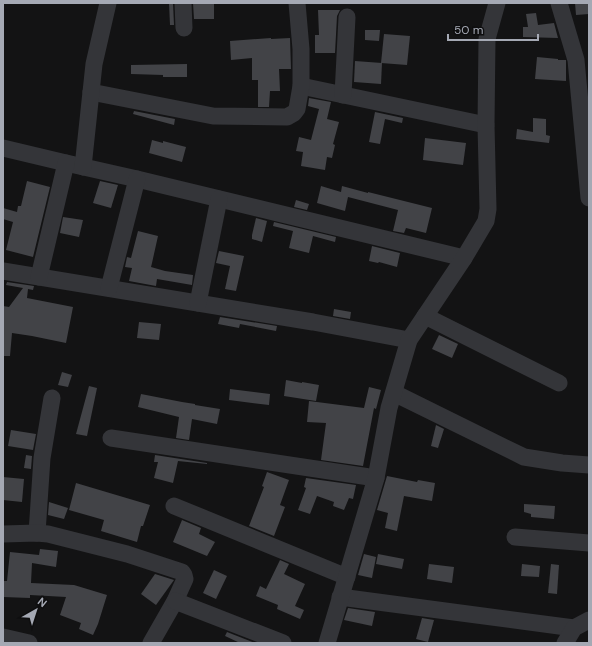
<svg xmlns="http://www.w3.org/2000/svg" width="592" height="646" font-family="'DM Sans',sans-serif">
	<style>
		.building { fill: #424347 }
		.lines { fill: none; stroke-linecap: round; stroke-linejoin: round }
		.minor { stroke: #343539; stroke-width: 17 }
	</style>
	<rect width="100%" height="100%" fill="#131314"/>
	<g class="building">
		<path d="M169 3H173L174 25H170Z"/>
		<path d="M193 3H214V19H194Z"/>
		<path d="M575 3H589V14L576 15Z"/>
		<path d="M318 10H340L337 16 335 53H315V35H319Z"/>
		<path d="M536 13 538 25 554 23 558 38 523 37V27H528L526 14Z"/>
		<path d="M365 30H380L379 41 365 40Z"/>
		<path d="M384 34 410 36 407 65 381 63Z"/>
		<path d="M271 38V39L290 38 291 69H279L280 91H270L269 107H258V80H252V58L231 60 230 41Z"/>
		<path d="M537 57 558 59V60H566V81L535 79Z"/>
		<path d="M355 61 382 63 381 84 354 82Z"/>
		<path d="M187 64V77H163V75L131 74V65Z"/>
		<path d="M309 98 331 102 327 119 339 122 333 144 335 145 332 158 327 157 325 170 301 166 303 152 296 151 299 137 311 140 319 109 308 106Z"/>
		<path d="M134 111 175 119 174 125 133 114Z"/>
		<path d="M375 112 403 118 402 123 385 119 380 144 369 142Z"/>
		<path d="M533 118 546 119V135L550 136 549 143 516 139 517 129 533 132Z"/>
		<path d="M425 138 466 143 463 165 423 160Z"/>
		<path d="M152 140 163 143V141L186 147 182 162 149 153Z"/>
		<path d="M27 181 50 187 33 257 6 250 13 222 3 219V208L17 212 18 206H21Z"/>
		<path d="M100 181 118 185 111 208 93 203Z"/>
		<path d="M321 186 341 192 342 186 368 193V192L432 208 426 233 406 228 404 233 393 231 398 210 348 197 345 211 317 203Z"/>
		<path d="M296 200 309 204 307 210 294 207Z"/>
		<path d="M63 217 83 220 79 237 60 233Z"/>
		<path d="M256 218 267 221 262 242 252 239V235Z"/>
		<path d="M274 222 336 237 335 242 313 236 309 253 289 248 293 231 273 226Z"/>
		<path d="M138 231 158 236 152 263 151 267 165 271 193 275 192 285 157 279 156 286 129 281 132 268 125 267 127 257 131 258Z"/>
		<path d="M372 246 400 253 397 267 379 262 378 263 369 261Z"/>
		<path d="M219 251 244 256 236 291 225 289 230 266 216 263Z"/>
		<path d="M7 282 34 286 33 290 28 289 27 298 73 307 66 343 32 336 12 333 10 356H3V306L9 307 23 288 6 285Z"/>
		<path d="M334 309 351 312 350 319 333 316Z"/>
		<path d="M220 317 277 326 276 331 240 324 239 328 218 324Z"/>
		<path d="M139 322 161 324 159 340 137 338Z"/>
		<path d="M439 335 458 344 452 358 432 349Z"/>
		<path d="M62 372 72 375 68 387 58 385Z"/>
		<path d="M286 380 302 383V382L319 385 316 401 284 396Z"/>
		<path d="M89 386 97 388 87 436 76 434Z"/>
		<path d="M369 387 381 390 376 409 374 408 363 466 321 460 326 423 307 422 309 401 364 408Z"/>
		<path d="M230 389 270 394 269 405 229 400Z"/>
		<path d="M141 394 182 402 195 404V405L220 409 217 424 192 419 189 440 176 438 179 417 138 407Z"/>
		<path d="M436 425 444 429 438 448 431 446Z"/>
		<path d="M11 430 36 434 33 450 8 446Z"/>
		<path d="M26 455 32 456 31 469 24 468Z"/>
		<path d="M155 455 207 463V464L178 461 173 483 154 478 158 462H154Z"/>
		<path d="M267 472 289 480 280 505 285 507 274 536 249 526 264 487 262 486Z"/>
		<path d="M387 476 417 482 418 480 435 483 432 501 404 496 397 531 385 528 388 513 377 510Z"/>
		<path d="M3 477 24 479 22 502 3 500Z"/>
		<path d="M306 478 356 485 353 499 349 498 344 510 333 506 334 502 317 496 310 514 298 510 306 488 304 487Z"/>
		<path d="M76 483 150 505 143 526H141L137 542 101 531 104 520 69 510Z"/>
		<path d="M49 502 68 508 64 519 48 515Z"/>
		<path d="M524 504 555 506 554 519 531 517V514L524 512Z"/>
		<path d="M182 520 201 528 199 534 215 542 207 556 173 542Z"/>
		<path d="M40 549 58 551 56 567 32 563 31 583 74 585 107 595 98 624 93 635 79 629 81 623 60 615 66 597 30 595V598L3 597V581H7L10 552 39 555Z"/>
		<path d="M364 554 376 557 372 578 358 575Z"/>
		<path d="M378 554 404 559 402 569 376 564Z"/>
		<path d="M280 560 289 564 284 574 305 584 295 606 304 610 300 619 277 609 278 605 256 596 260 586 266 589Z"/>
		<path d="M429 564 454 567 452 583 427 579Z"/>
		<path d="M522 564 540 566 539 577 521 576Z"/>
		<path d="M551 564 559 565 557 594 548 593Z"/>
		<path d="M214 570 227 576 216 599 203 593Z"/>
		<path d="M155 574 174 580 156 605 141 594Z"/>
		<path d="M348 608 375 612 372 626 344 620Z"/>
		<path d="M422 618 434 620 428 642 416 639Z"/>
		<path d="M227 632 255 643H240L225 636Z"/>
	</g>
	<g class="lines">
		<g class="minor">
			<path d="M183 3 184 28"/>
			<path d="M559 3 576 60 589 198"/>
			<path d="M301 86 486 125"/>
			<path d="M91 92 213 116 287 117 294 113 297 109 301 86V49L297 3"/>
			<path d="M343 95 347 17"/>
			<path d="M3 148 66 163 137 179 464 258"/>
			<path d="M83 167 94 64 108 3"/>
			<path d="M3 271 313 322 409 340"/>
			<path d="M39 277 66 163"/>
			<path d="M109 288 137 179"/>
			<path d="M198 303 219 199"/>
			<path d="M425 316 559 383"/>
			<path d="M394 393 524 457 562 463 589 465"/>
			<path d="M111 438 376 478"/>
			<path d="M174 506 347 577"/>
			<path d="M37 533 42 458 52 398"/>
			<path d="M3 534 37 533 48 534 127 554 182 572 184 575 185 579 175 601 151 643"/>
			<path d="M515 537 589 543"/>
			<path d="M340 597 574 628"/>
			<path d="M175 601 283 643"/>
			<path d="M3 637 29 643"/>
			<path d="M327 643 376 478 389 408 409 340 464 258 486 221 488 209 486 125 487 39 497 3"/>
			<path d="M565 643 574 628 589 620"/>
		</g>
	</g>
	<rect width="592" height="646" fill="none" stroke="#a5a9b4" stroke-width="8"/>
	<g transform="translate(36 610) rotate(39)" stroke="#0e0e0f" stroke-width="3" paint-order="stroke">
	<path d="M0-3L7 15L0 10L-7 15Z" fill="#a5a9b4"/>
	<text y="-6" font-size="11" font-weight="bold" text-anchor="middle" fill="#a5a9b4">N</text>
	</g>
	<path d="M448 34v6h90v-6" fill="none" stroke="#a5a9b4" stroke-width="2"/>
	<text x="454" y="34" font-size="12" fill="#a5a9b4" stroke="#0e0e0f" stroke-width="3" paint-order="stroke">50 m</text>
</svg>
